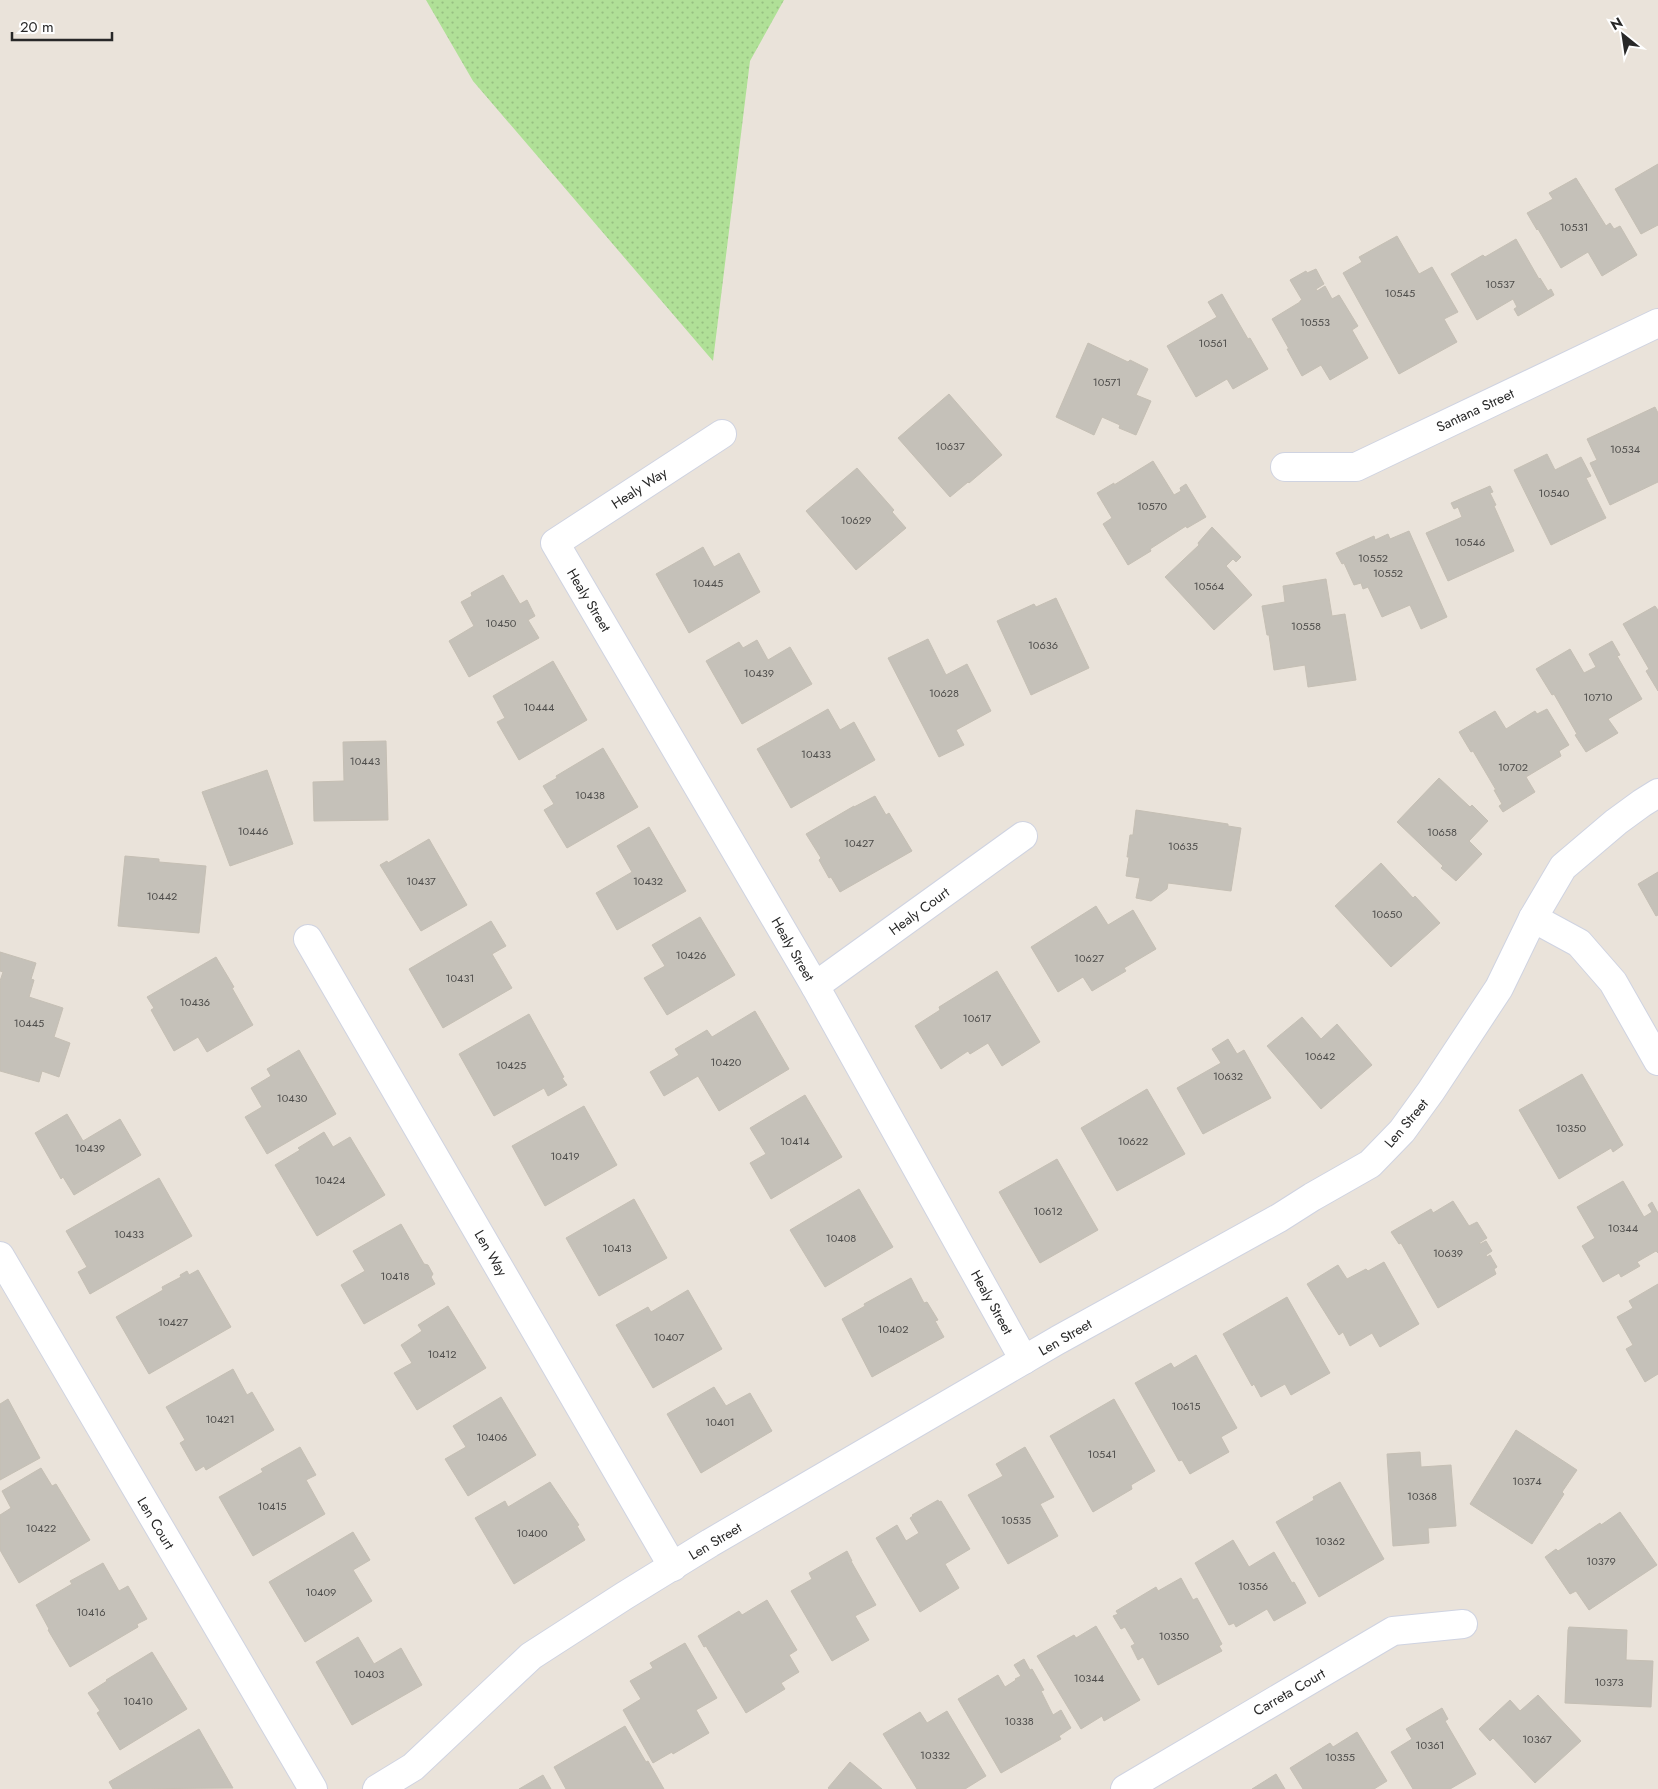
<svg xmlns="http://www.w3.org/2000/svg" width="1658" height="1789" font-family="Jost,sans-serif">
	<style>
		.grass { fill: url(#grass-dots) }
		.building { fill: #c5c1b9; stroke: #c5bfb4 }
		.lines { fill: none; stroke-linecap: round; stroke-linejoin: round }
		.street-casing { stroke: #cfd3e1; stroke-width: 30 }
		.street { stroke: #fff; stroke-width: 28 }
		.labels { text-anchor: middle; stroke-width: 4; stroke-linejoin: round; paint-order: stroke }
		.number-label { font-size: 11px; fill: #4f4e4c }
		.street-label { font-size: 14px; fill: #282828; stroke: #fff }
	</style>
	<defs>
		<pattern id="grass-dots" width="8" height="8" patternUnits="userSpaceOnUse" patternTransform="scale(1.25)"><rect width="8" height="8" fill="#b0e097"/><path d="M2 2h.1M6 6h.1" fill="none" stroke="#97c082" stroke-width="1.8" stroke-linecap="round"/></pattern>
	</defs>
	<rect width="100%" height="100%" fill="#eae3da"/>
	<path class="grass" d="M426 0H784L750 61 713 361 473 81Z"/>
	<g class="building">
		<path d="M1658 164V225L1641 234 1615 189Z"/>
		<path d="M1576 178 1606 226 1610 223 1614 229 1620 226 1637 255 1602 276 1588 252 1561 268 1538 229 1537 230 1527 213 1553 199 1549 193Z"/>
		<path d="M1397 236 1419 274 1432 267 1458 312 1444 319 1457 342 1399 374 1343 273 1362 262 1359 257Z"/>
		<path d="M1516 239 1539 279 1540 278 1548 291 1551 289 1554 295 1518 316 1514 309 1517 307 1513 299 1477 320 1451 274 1483 255 1485 257Z"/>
		<path d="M1316 269 1324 284 1316 289 1317 291 1325 286 1332 299 1339 295 1358 326 1352 330 1368 358 1330 380 1321 365 1302 376 1287 349H1289L1272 319 1300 302V301L1302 300 1290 280 1306 271 1307 273Z"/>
		<path d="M1222 294 1248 339 1250 338 1268 369 1233 389 1227 379 1196 397 1167 346 1217 317 1208 302Z"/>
		<path d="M1088 343 1128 362 1130 360 1148 369 1136 395 1151 401 1136 435 1119 428 1120 425 1102 417 1094 435 1056 417Z"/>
		<path d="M949 394 1002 455 969 483 968 482 950 497 898 438Z"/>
		<path d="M1655 407 1658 413V482L1610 505 1590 463 1597 460 1587 439Z"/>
		<path d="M1547 454 1555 470 1581 457 1591 476 1586 478 1606 518 1551 545 1514 470Z"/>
		<path d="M1153 461 1174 495 1181 491 1180 488 1186 484 1206 517 1187 528 1186 526 1150 549 1151 551 1128 565 1103 524 1112 518 1097 493 1114 483V485Z"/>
		<path d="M857 468 894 510 892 512 906 528 856 570 806 511Z"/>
		<path d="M1490 486 1493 492 1490 493 1496 505 1494 506 1514 551 1448 581 1426 533 1462 517 1458 507 1454 509 1451 503Z"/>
		<path d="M1212 527 1241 557 1236 562 1233 559 1226 566 1252 595 1214 630 1165 577 1199 545 1198 543Z"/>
		<path d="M1409 531 1447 617 1421 629 1410 605 1382 617 1368 587 1363 589 1361 583 1354 585 1344 563 1342 564 1336 553 1374 536 1375 540 1388 534 1390 539Z"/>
		<path d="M703 547 714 567 739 553 760 592 689 633 656 574Z"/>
		<path d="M503 575 520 604 527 600 535 616 528 620 539 638 469 677 449 641 474 626 461 602 472 596 471 593Z"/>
		<path d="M1326 579 1332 616 1345 614 1356 680 1308 687 1305 665 1274 670 1269 635H1267L1262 606 1285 602 1283 586Z"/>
		<path d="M1056 598 1089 668 1031 695 997 621 1034 604 1036 607Z"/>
		<path d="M1655 606 1658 610V691L1646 671 1649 669 1623 624Z"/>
		<path d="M928 639 946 675 967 664 991 711 956 730 964 745 939 757 888 658Z"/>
		<path d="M757 640 768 660 790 647 812 684 742 724 706 661 739 642 743 648Z"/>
		<path d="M1612 641 1620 655 1617 656 1642 699 1608 719 1618 733 1586 752 1575 735 1577 734 1554 694 1552 695 1536 669 1570 649 1584 673 1596 667 1589 654Z"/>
		<path d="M553 661 587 720 519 760 497 722 505 718 493 696Z"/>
		<path d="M828 709 840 730 854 722 875 760 791 808 757 749Z"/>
		<path d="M1547 709 1569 745 1559 751 1561 756 1526 777 1535 792 1503 812 1499 806 1502 804 1494 790H1496L1473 751 1471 752 1459 732 1495 711 1506 729 1535 711 1537 714Z"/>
		<path d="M386 741 388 820 314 821 313 782 344 781 343 742Z"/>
		<path d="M603 748 638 807 567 848 544 810 554 804 543 786 557 778 556 776Z"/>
		<path d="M267 770 293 844 230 866 202 792Z"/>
		<path d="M1439 778 1470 807 1472 805 1488 821 1469 841 1482 854 1456 881 1441 868 1443 866 1397 822Z"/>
		<path d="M875 796 886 815 889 813 912 851 840 892 831 877 829 878 819 860 821 858 806 834 854 806V807Z"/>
		<path d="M1136 810 1228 824V826L1241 828 1231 891 1168 883 1167 889 1151 901 1136 898 1140 878 1126 876 1129 857H1127L1130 835H1133Z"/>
		<path d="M649 827 686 891 617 930 596 893 632 872 617 846Z"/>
		<path d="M429 839 467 905 421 931 380 865 387 861 388 863Z"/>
		<path d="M125 856 159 859V862L206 866 199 933 118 926Z"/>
		<path d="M1381 863 1413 898 1415 896 1440 923 1391 967 1335 906Z"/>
		<path d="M1658 872V915L1656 916 1638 884Z"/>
		<path d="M1096 906 1108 925 1133 910 1156 949 1124 968 1126 971 1092 991 1083 977 1058 992 1031 947Z"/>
		<path d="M700 917 735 975 667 1015 644 978 665 966 652 945Z"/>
		<path d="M491 921 506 946 492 954 512 988 443 1028 409 969Z"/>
		<path d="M0 952 36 963 31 979 34 980 29 997 63 1008 54 1037 70 1043 59 1077 42 1071 39 1082 0 1071V981L3 972 0 971Z"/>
		<path d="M216 957 234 987 232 988 253 1025 207 1052 198 1037 174 1051 151 1010 154 1008 147 997Z"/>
		<path d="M997 971 1040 1042 1002 1066 988 1043 970 1054 968 1051 941 1069 915 1026 940 1010 939 1007Z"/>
		<path d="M755 1011 789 1069 719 1111 698 1076 664 1096 650 1072 679 1055 675 1049 707 1030 712 1037Z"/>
		<path d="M529 1014 564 1077 562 1078 567 1085 548 1096 544 1088 494 1116 459 1054Z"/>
		<path d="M1302 1017 1321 1039 1337 1024 1372 1065 1321 1109 1267 1046Z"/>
		<path d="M1228 1039 1237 1054 1244 1050 1271 1098 1203 1134 1177 1088 1221 1063 1212 1049Z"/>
		<path d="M299 1050 336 1114 267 1154 245 1117 262 1107 251 1088 271 1076 267 1069Z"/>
		<path d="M1582 1074 1623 1145 1613 1152 1611 1148 1559 1179 1519 1110Z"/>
		<path d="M1147 1089 1185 1154 1117 1191 1081 1128Z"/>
		<path d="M805 1095 842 1157 771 1199 750 1163 766 1154 750 1128Z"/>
		<path d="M584 1106 617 1165 545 1206 512 1146Z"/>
		<path d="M67 1114 83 1141 120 1119 141 1155 74 1195 63 1177 61 1179 35 1133Z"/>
		<path d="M324 1132 333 1147 350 1137 385 1195 317 1236 275 1165 300 1150 298 1148Z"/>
		<path d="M1057 1159 1098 1230 1040 1263 999 1192Z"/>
		<path d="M159 1178 192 1236 90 1294 78 1272 87 1267 66 1231Z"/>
		<path d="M1623 1181 1644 1217 1652 1212 1648 1205 1652 1202 1658 1213V1253L1656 1251 1637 1262 1640 1266 1621 1277 1619 1273 1603 1282 1582 1246 1595 1238 1577 1207Z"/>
		<path d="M859 1189 893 1247 825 1287 790 1230Z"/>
		<path d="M634 1199 667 1258 599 1296 566 1238Z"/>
		<path d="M1453 1201 1469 1226 1477 1222 1487 1238 1479 1243 1480 1244 1486 1241 1492 1251 1486 1255 1487 1257 1490 1255 1497 1267 1494 1269 1496 1274 1438 1308 1401 1243 1399 1244 1391 1232 1431 1209 1433 1213Z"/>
		<path d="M401 1224 424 1264 428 1265 433 1274 431 1277 435 1284 364 1324 341 1285 365 1271 353 1251Z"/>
		<path d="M1384 1262 1419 1324 1380 1347 1372 1333 1350 1346 1343 1332 1339 1335 1307 1284 1338 1265 1347 1279 1366 1269 1368 1271Z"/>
		<path d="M198 1270 231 1327 149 1374 116 1317 163 1290 162 1287 181 1277 180 1275 187 1271 189 1275Z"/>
		<path d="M911 1278 924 1303 927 1302 938 1320 935 1321 944 1337 872 1377 842 1319 865 1306 864 1304Z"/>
		<path d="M1658 1284V1374L1645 1382 1626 1349 1633 1345 1617 1317 1633 1308 1629 1301Z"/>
		<path d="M688 1290 722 1349 653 1388 616 1325 648 1307 651 1312Z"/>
		<path d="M1287 1297 1330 1373 1291 1395 1285 1384 1261 1397 1254 1384 1252 1386 1223 1334Z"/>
		<path d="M448 1306 486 1368 417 1410 394 1373 412 1363 401 1345 422 1331 418 1325Z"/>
		<path d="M1196 1355 1237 1428 1221 1437 1229 1452 1190 1474 1182 1460 1179 1461 1135 1383 1171 1363 1174 1368Z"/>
		<path d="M233 1369 247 1395 252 1392 274 1430 206 1470 204 1466 196 1471 180 1443 185 1440 166 1407Z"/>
		<path d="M714 1387 726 1406 750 1393 772 1431 701 1473 667 1414Z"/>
		<path d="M501 1397 536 1455 468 1496 445 1459 466 1447 453 1426Z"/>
		<path d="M8 1399 40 1458 0 1480V1404Z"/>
		<path d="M1114 1399 1155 1471 1131 1485 1132 1489 1093 1512 1050 1436Z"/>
		<path d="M1516 1430 1577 1470 1562 1492 1564 1494 1532 1544 1470 1504Z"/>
		<path d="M300 1447 316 1475 306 1480 325 1514 253 1556 219 1497 263 1472 261 1469Z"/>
		<path d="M1025 1447 1054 1497 1040 1504 1058 1536 1008 1564 968 1495 1003 1476 996 1464Z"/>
		<path d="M1420 1452 1421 1467 1451 1465 1456 1526 1428 1528 1429 1543 1393 1546 1387 1454Z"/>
		<path d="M41 1468 52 1486 56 1484 90 1540 19 1583 0 1550V1515L11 1508 2 1491Z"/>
		<path d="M550 1482 579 1525 577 1526 585 1540 514 1584 475 1518 505 1501 508 1507Z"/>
		<path d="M1340 1482 1384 1559 1319 1597 1276 1522 1314 1500 1313 1497Z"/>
		<path d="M938 1500 939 1502 941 1501 970 1549 945 1564 959 1588 920 1612 876 1538 897 1525 906 1541 919 1533 910 1518 913 1516 912 1515Z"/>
		<path d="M1620 1512 1657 1565 1589 1610 1576 1591 1570 1594 1545 1557 1556 1549 1558 1551 1600 1523 1601 1525Z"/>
		<path d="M353 1532 370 1560 353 1570 372 1601 305 1642 269 1582Z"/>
		<path d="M1233 1540 1249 1567 1274 1552 1292 1583 1294 1582 1306 1603 1274 1621 1267 1609 1236 1627 1234 1623 1229 1625 1195 1563Z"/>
		<path d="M847 1551 852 1561H851L876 1605 855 1616 869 1640 832 1661 791 1591 812 1579 809 1573Z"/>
		<path d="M103 1563 119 1591 128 1586 147 1619 137 1624 138 1627 70 1667 48 1630 49 1629 36 1605 72 1584 70 1581Z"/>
		<path d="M1181 1578 1193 1600 1197 1598 1222 1644 1219 1646 1222 1651 1158 1685 1143 1657 1138 1660 1131 1646 1135 1644 1125 1627 1121 1629 1113 1616 1118 1614 1116 1611 1156 1587 1158 1591Z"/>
		<path d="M767 1600 797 1650 789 1655 799 1672 781 1683 785 1689 746 1713 706 1646 704 1647 698 1636 739 1611 742 1615Z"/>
		<path d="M1096 1626 1140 1700 1104 1721 1102 1716 1081 1729 1037 1656 1074 1635 1076 1638Z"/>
		<path d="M1569 1627 1627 1630 1626 1660 1653 1661 1651 1707 1565 1703 1568 1630Z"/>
		<path d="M358 1637 374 1664 401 1648 422 1685 352 1725 316 1662Z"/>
		<path d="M685 1643 717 1698 696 1710 709 1733 673 1754 672 1752 653 1763 623 1710 641 1699 630 1681 653 1668 650 1663Z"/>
		<path d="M152 1652 187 1709 120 1750 97 1713 100 1711 88 1693 107 1681 106 1680Z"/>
		<path d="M1024 1659 1030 1670 1032 1669 1044 1690 1041 1691 1053 1715 1061 1710 1071 1728 1059 1736 1061 1739 1001 1773 958 1699 998 1675 1005 1687 1016 1680 1015 1679 1021 1676 1014 1665Z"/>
		<path d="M1538 1695 1581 1741 1535 1783 1493 1738 1490 1741 1479 1729 1510 1700 1520 1711Z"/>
		<path d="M1442 1708 1448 1719 1445 1721 1476 1774 1450 1789H1413L1391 1752 1412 1739 1406 1729Z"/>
		<path d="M947 1711 986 1776 965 1789H917L883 1734 920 1712 927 1723Z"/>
		<path d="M625 1726 646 1762 648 1761 664 1789H566L554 1767Z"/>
		<path d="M199 1729 233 1788 113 1789 109 1782Z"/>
		<path d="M1357 1732 1387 1781 1374 1789H1303L1290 1768 1330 1743 1333 1747Z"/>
		<path d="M850 1762 882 1789H829L828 1788Z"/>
		<path d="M1276 1774 1285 1789H1252Z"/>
		<path d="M543 1775 551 1789H519Z"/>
	</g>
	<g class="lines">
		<g class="street-casing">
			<g id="street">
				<path d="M722 434 555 543 815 986 1024 1360"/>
				<path d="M1285 467H1356L1658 323"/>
				<path d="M1533 918 1579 943 1613 982 1658 1061"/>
				<path d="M308 939 673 1567"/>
				<path d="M815 986 1023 836"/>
				<path d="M0 1256 313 1789"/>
				<path d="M377 1789 413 1767 531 1656 624 1596 710 1543 1058 1340 1279 1218 1312 1197 1370 1164 1402 1131 1431 1091 1499 988 1533 918 1563 867 1616 822 1642 803 1658 793"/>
				<path d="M1125 1789 1393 1631 1463 1624"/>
			</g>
		</g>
		<use href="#street" class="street"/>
	</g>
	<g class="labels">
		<g class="number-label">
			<text x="1574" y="231">10531</text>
			<text x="1500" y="288">10537</text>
			<text x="1400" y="297">10545</text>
			<text x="1315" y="326">10553</text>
			<text x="1213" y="347">10561</text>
			<text x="1107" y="386">10571</text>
			<text x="950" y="450">10637</text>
			<text x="1625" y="453">10534</text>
			<text x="1554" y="497">10540</text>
			<text x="1152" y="510">10570</text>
			<text x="856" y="524">10629</text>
			<text x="1470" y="546">10546</text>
			<text x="1373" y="562">10552</text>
			<text x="1388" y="577">10552</text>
			<text x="708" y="587">10445</text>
			<text x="1209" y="590">10564</text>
			<text x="501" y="627">10450</text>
			<text x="1306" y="630">10558</text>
			<text x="1043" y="649">10636</text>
			<text x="759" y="677">10439</text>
			<text x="944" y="697">10628</text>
			<text x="1598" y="701">10710</text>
			<text x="539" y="711">10444</text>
			<text x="816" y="758">10433</text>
			<text x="365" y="765">10443</text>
			<text x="1513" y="771">10702</text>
			<text x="590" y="799">10438</text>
			<text x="253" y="835">10446</text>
			<text x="1442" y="836">10658</text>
			<text x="859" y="847">10427</text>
			<text x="1183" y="850">10635</text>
			<text x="421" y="885">10437</text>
			<text x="648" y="885">10432</text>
			<text x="162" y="900">10442</text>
			<text x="1387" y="918">10650</text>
			<text x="691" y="959">10426</text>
			<text x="1089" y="962">10627</text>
			<text x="460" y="982">10431</text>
			<text x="195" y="1006">10436</text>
			<text x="977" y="1022">10617</text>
			<text x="29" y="1027">10445</text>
			<text x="1320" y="1060">10642</text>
			<text x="726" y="1066">10420</text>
			<text x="511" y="1069">10425</text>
			<text x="1228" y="1080">10632</text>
			<text x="292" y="1102">10430</text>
			<text x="1571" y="1132">10350</text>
			<text x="795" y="1145">10414</text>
			<text x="1133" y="1145">10622</text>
			<text x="90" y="1152">10439</text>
			<text x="565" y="1160">10419</text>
			<text x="330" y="1184">10424</text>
			<text x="1048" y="1215">10612</text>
			<text x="1623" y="1232">10344</text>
			<text x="129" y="1238">10433</text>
			<text x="841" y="1242">10408</text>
			<text x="617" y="1252">10413</text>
			<text x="1448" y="1257">10639</text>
			<text x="395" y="1280">10418</text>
			<text x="173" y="1326">10427</text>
			<text x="893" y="1333">10402</text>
			<text x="669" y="1341">10407</text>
			<text x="442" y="1358">10412</text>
			<text x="1186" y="1410">10615</text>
			<text x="220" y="1423">10421</text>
			<text x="720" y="1426">10401</text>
			<text x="492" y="1441">10406</text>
			<text x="1102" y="1458">10541</text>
			<text x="1527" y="1485">10374</text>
			<text x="1422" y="1500">10368</text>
			<text x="272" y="1510">10415</text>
			<text x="1016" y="1524">10535</text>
			<text x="41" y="1532">10422</text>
			<text x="532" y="1537">10400</text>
			<text x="1330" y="1545">10362</text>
			<text x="1601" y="1565">10379</text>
			<text x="1253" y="1590">10356</text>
			<text x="321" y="1596">10409</text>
			<text x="91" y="1616">10416</text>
			<text x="1174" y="1640">10350</text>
			<text x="369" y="1678">10403</text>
			<text x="1089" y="1682">10344</text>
			<text x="1609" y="1686">10373</text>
			<text x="138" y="1705">10410</text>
			<text x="1019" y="1725">10338</text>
			<text x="1537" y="1743">10367</text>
			<text x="1430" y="1749">10361</text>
			<text x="935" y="1759">10332</text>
			<text x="1340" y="1761">10355</text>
		</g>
		<g class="street-label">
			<text transform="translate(1475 410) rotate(-25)" y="5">Santana Street</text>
			<text transform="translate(639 488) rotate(-33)" y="5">Healy Way</text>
			<text transform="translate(589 600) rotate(59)" y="5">Healy Street</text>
			<text transform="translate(919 911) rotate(-36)" y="5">Healy Court</text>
			<text transform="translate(793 949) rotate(60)" y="5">Healy Street</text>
			<text transform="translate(1406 1123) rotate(-50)" y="5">Len Street</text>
			<text transform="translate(491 1253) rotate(60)" y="5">Len Way</text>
			<text transform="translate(992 1302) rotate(61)" y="5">Healy Street</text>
			<text transform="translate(1065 1337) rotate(-30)" y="5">Len Street</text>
			<text transform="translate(156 1523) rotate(59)" y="5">Len Court</text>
			<text transform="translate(715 1541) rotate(-31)" y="5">Len Street</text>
			<text transform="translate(1289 1692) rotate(-30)" y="5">Carreta Court</text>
		</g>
	</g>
	<g transform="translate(1623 35) rotate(330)" stroke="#ffffff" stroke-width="4" paint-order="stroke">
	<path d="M0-4L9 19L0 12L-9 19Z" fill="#282828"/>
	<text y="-8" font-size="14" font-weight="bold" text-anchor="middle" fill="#282828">N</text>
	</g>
	<path d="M12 32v8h100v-8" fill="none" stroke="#282828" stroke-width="2.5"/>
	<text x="20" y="32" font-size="15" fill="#282828" stroke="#ffffff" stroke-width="4" paint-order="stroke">20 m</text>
</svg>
